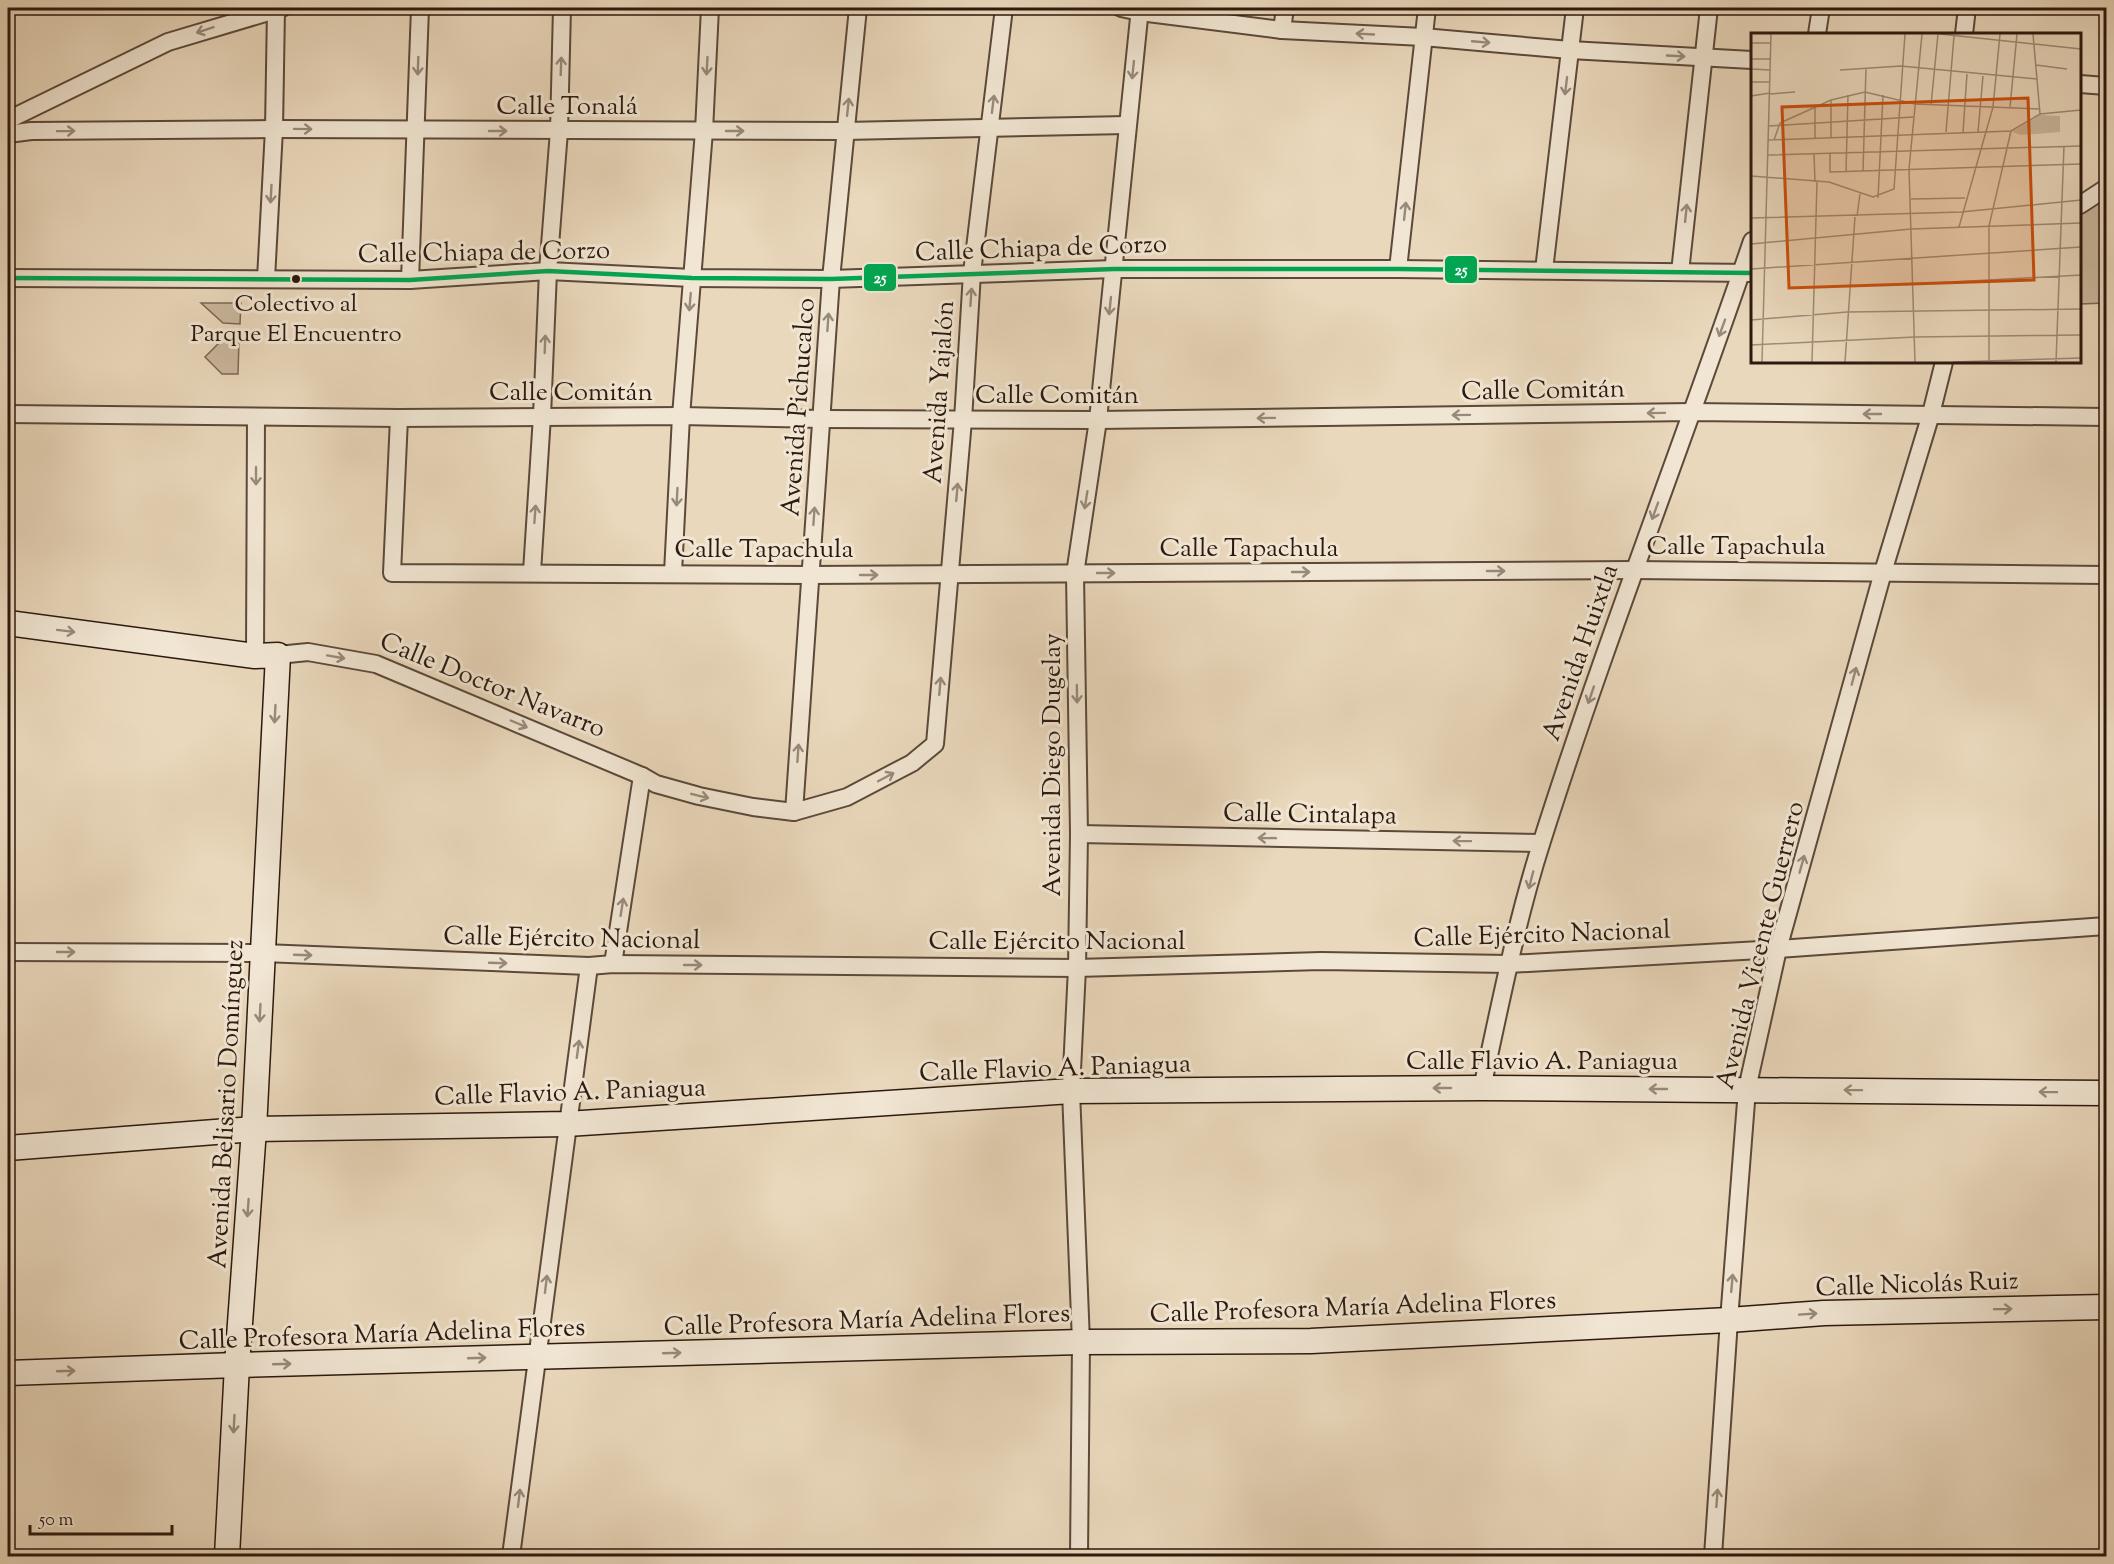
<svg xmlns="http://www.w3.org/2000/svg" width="2114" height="1564" font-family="'Sorts Mill Goudy',serif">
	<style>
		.green { fill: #cab89f; stroke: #7b6857; stroke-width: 1.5 }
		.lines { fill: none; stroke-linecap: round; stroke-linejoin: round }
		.street-casing { stroke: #5c493a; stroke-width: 20 }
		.secondary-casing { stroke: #2c190f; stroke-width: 27 }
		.street { stroke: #f1e6d3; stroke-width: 16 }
		.secondary { stroke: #f1e6d3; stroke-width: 24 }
		.bus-1-casing { stroke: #f1e6d3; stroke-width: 9 }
		.bus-1 { stroke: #00a651; stroke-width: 4.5 }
		.oneway { stroke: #988a7b }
		.bus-dot { fill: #2c190f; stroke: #f1e6d3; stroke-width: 2 }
		.labels { text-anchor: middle; stroke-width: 6; stroke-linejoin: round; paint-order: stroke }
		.bus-label { font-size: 24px; fill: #2c190f; stroke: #f1e6d3 }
		.street-label { font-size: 26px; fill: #2c190f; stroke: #f1e6d3 }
		.inset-road { fill: none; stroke: #9e8c77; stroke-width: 1.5 }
		.view { fill: #cc4f0c; fill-opacity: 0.15; stroke: #cc4f0c; stroke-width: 3 }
		.inset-edge { fill: none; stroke: #2c190f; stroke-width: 3 }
		.line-badge { stroke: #f1e6d3; stroke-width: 2 }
		.badge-label { font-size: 16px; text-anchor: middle; font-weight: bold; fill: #fff }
	</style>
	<rect width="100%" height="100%" fill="#ead8bc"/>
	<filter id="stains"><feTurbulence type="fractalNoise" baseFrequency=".00333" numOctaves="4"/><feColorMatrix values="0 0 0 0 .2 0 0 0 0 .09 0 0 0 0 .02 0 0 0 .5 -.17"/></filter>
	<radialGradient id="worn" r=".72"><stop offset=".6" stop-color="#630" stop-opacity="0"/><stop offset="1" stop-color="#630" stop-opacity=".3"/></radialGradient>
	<g class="green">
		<path d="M2106 198V303L2080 304V215Z"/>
		<path d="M201 303H241L240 324 223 323Z"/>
		<path d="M222 340 239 341 238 374H222L205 357Z"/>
	</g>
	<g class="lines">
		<g class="street-casing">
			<g id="street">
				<path d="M1121 8 1140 12 1282 30 1423 37 1570 50 1752 60"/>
				<path d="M1282 30 1285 8"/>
				<path d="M1817 34 1821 8"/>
				<path d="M1964 34 1967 8"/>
				<path d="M2080 84 2106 86"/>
				<path d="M8 120 168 42 282 8"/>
				<path d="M8 134 31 131 274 129 845 131 1127 125"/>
				<path d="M2080 205 2106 188"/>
				<path d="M1398 269 1427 8"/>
				<path d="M1544 270 1575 8"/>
				<path d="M1680 272 1709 8"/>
				<path d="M8 278 410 280 548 271 692 278 831 279 1114 269H1398L1752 273"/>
				<path d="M266 279 274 129 276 9"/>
				<path d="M410 280 420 8"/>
				<path d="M8 414 399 418 681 416 821 419 1098 420 1692 412 2106 417"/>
				<path d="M399 418 392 573 810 575 1633 570 2106 575"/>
				<path d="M532 572 542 416 548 271 559 131 562 8"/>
				<path d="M673 573 681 416 704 131 710 8"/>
				<path d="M278 655 308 652 376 664 642 776 656 784 699 796 753 807 794 812 847 797 912 763 935 744 963 420 972 273 1004 8"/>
				<path d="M255 656 256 417"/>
				<path d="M794 812 831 279 858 8"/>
				<path d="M1079 834 1541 843"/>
				<path d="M8 952 263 953 589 966 613 964 1077 968 1321 961 1509 964 1778 949 2106 926"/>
				<path d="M613 964 642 776"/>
				<path d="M1482 1088C1500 1006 1516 922 1542 841 1606 639 1684 441 1752 241"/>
				<path d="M511 1556 589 966"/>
				<path d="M1079 1556 1081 1342 1071 1091 1077 968 1079 834 1075 574 1098 420 1140 8"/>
				<path d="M1713 1556 1729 1320 1747 1089 1778 949 1883 572 1931 414 1944 362"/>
			</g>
		</g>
		<g class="secondary-casing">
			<g id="secondary">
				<path d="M8 623 255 656 278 655 254 1129 237 1365 227 1556"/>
				<path d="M8 1148 254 1129 567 1124 1071 1091 1482 1088 2106 1093"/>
				<path d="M8 1373 237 1365 1081 1342 1311 1341 1729 1320 1824 1313 2106 1307"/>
			</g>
		</g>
		<use href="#street" class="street"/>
		<use href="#secondary" class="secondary"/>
		<g class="bus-1-casing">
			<path id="bus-1" d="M8 278 410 280 548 271 692 278 831 279 1114 269H1398L1752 273"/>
		</g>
		<use href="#bus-1" class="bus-1"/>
	</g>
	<defs><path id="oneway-shaft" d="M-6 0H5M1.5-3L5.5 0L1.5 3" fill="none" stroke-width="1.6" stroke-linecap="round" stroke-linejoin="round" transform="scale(1.5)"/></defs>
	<g class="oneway">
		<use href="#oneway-shaft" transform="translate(205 30) rotate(162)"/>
		<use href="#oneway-shaft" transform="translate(1365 34) rotate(-177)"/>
		<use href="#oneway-shaft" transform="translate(1481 42) rotate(5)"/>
		<use href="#oneway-shaft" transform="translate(1676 56) rotate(3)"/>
		<use href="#oneway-shaft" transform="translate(418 66) rotate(92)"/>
		<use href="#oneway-shaft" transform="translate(561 66) rotate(-88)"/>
		<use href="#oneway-shaft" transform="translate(707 66) rotate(93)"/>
		<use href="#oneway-shaft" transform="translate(1133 70) rotate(96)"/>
		<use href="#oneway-shaft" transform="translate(1566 86) rotate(97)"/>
		<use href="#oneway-shaft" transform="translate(993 104) rotate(-83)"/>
		<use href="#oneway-shaft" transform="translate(848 107) rotate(-84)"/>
		<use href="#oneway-shaft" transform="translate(303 129) rotate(1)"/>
		<use href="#oneway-shaft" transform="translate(66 131) rotate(-1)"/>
		<use href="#oneway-shaft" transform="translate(498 131)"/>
		<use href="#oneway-shaft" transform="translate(735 131)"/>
		<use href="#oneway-shaft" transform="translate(271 194) rotate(93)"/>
		<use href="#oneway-shaft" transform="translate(1405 211) rotate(-84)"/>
		<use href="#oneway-shaft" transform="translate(1686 213) rotate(-84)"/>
		<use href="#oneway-shaft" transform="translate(971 297) rotate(-86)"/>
		<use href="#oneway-shaft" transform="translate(690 302) rotate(95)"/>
		<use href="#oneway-shaft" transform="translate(1110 306) rotate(96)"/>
		<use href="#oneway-shaft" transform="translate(828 322) rotate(-86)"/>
		<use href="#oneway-shaft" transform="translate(1722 328) rotate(110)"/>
		<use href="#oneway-shaft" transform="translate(545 344) rotate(-88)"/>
		<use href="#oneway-shaft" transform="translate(1656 413) rotate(179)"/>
		<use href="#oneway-shaft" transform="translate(1872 414) rotate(-180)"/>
		<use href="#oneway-shaft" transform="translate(1461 415) rotate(179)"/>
		<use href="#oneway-shaft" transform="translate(1266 418) rotate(179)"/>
		<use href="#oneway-shaft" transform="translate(256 476) rotate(90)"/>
		<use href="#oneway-shaft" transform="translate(957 492) rotate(-85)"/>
		<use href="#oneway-shaft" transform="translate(677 497) rotate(93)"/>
		<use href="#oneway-shaft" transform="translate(1086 500) rotate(99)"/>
		<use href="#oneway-shaft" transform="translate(1655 511) rotate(110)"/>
		<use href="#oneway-shaft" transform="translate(535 514) rotate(-86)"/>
		<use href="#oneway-shaft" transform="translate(814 516) rotate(-86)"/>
		<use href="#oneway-shaft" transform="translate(1496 571)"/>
		<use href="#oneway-shaft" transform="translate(1301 572)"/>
		<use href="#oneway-shaft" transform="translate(1106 573)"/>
		<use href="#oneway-shaft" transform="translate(869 575)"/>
		<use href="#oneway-shaft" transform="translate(66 631) rotate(7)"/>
		<use href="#oneway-shaft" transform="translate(336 657) rotate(10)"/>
		<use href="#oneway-shaft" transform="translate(1854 676) rotate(-75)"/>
		<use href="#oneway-shaft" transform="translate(940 686) rotate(-85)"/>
		<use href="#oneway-shaft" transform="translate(1077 694) rotate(89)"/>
		<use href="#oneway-shaft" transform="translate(1591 695) rotate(109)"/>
		<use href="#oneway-shaft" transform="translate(275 714) rotate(93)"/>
		<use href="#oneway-shaft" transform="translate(519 724) rotate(23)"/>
		<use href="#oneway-shaft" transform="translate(798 753) rotate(-86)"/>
		<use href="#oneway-shaft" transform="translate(886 777) rotate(-28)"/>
		<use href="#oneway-shaft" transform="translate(700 796) rotate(14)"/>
		<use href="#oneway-shaft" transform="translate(1267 838) rotate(-179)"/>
		<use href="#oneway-shaft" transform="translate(1462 841) rotate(-179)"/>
		<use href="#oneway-shaft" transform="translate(1802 864) rotate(-74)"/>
		<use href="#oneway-shaft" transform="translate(1531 880) rotate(105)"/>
		<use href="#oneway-shaft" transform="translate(622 907) rotate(-81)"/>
		<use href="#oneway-shaft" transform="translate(66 952)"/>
		<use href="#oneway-shaft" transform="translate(303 955) rotate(2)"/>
		<use href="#oneway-shaft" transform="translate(498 963) rotate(2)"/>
		<use href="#oneway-shaft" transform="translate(693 965)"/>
		<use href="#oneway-shaft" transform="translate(260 1013) rotate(93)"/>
		<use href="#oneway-shaft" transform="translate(578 1049) rotate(-82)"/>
		<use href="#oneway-shaft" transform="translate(1442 1088) rotate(180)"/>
		<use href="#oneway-shaft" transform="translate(1658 1089) rotate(-180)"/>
		<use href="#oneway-shaft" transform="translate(1853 1090) rotate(-179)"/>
		<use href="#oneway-shaft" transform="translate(2048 1092) rotate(-179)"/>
		<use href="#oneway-shaft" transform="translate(248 1208) rotate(94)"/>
		<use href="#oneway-shaft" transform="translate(1732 1283) rotate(-85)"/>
		<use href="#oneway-shaft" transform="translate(546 1284) rotate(-83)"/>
		<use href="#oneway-shaft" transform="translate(2003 1309) rotate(-1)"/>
		<use href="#oneway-shaft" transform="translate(1808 1314) rotate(-4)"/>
		<use href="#oneway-shaft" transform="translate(672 1353) rotate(-2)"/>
		<use href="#oneway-shaft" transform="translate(477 1358) rotate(-2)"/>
		<use href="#oneway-shaft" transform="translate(282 1364) rotate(-2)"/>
		<use href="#oneway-shaft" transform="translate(66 1371) rotate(-2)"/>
		<use href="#oneway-shaft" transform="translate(234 1424) rotate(93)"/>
		<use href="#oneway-shaft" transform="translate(519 1498) rotate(-83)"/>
		<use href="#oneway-shaft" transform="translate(1717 1498) rotate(-86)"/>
	</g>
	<circle class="bus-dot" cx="296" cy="279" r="5"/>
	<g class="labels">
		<g class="bus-label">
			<text x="296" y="311">Colectivo al<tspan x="296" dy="30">Parque El Encuentro</tspan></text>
		</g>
		<g class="street-label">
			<text x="567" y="114">Calle Tonalá</text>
			<text transform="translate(1041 247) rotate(-2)" y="9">Calle Chiapa de Corzo</text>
			<text transform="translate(484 251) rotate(-1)" y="9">Calle Chiapa de Corzo</text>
			<text transform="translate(1543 389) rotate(-1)" y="9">Calle Comitán</text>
			<text x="571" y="400">Calle Comitán</text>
			<text transform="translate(938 392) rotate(-86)" y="9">Avenida Yajalón</text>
			<text x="1057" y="403">Calle Comitán</text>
			<text transform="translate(797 407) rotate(-86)" y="9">Avenida Pichucalco</text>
			<text x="1736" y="554">Calle Tapachula</text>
			<text x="1249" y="556">Calle Tapachula</text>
			<text x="764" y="557">Calle Tapachula</text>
			<text transform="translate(1579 652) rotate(-71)" y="9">Avenida Huixtla</text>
			<text transform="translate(493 684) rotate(22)" y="9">Calle Doctor Navarro</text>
			<text transform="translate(1051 765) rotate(-90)" y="9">Avenida Diego Dugelay</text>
			<text transform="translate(1310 813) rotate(1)" y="9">Calle Cintalapa</text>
			<text transform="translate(1542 933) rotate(-2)" y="9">Calle Ejército Nacional</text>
			<text transform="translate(572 937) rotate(1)" y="9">Calle Ejército Nacional</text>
			<text x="1057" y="949">Calle Ejército Nacional</text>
			<text transform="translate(1759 945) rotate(-76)" y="9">Avenida Vicente Guerrero</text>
			<text x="1542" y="1069">Calle Flavio A. Paniagua</text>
			<text transform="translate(1055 1067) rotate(-2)" y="9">Calle Flavio A. Paniagua</text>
			<text transform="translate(570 1091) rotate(-2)" y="9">Calle Flavio A. Paniagua</text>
			<text transform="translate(225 1104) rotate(-87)" y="9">Avenida Belisario Domínguez</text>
			<text transform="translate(1917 1283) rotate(-2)" y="9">Calle Nicolás Ruiz</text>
			<text transform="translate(1353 1306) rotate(-2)" y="9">Calle Profesora María Adelina Flores</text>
			<text transform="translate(867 1319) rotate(-2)" y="9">Calle Profesora María Adelina Flores</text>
			<text transform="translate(382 1333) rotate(-2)" y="9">Calle Profesora María Adelina Flores</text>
		</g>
	</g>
	<g transform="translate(1751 33)">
		<rect width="330" height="330" fill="#ead8bc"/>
		<path d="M289 82 309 83V99L270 102 261 99Z" fill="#cab89f"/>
		<path class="inset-road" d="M189 1 330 16M282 1 289 81M0 10H19M0 26H19M285 32 316 36M0 36 19 37M89 37 150 33 286 46M0 49H19M19 61 44 59M0 63 19 60M180 72 187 1M259 74 266 1M29 90 80 67 114 59 164 71 289 76M18 93 162 84M260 98 289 81 330 77M195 99 203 3M212 99 216 41M227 99 232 43M80 104V67M64 105V74M17 107 260 98M23 107 29 90M63 121 64 149M79 121V139L330 131M17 122 330 113M95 138 97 62M112 138 115 35M0 143 78 149 122 164 143 156 154 1M127 165 132 62M160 166 214 165M106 183 109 161M0 185 210 179 330 167M208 194 242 74 249 1M0 211 160 196 330 190M0 236 330 214M163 251 330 242M0 287 96 279 330 276M0 312 164 304 330 302M11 329 20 1M61 329 66 149M94 329 104 184M164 329 158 136 171 1M202 329 330 325M238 329V193L260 98M305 329 313 113"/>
		<path class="view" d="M277 65 283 247 38 255 31 74Z"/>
		<rect width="330" height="330" class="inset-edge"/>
	</g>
	<g class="line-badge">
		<rect x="1444" y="255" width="34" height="29" rx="6" fill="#00a651"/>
		<rect x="863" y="263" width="34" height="29" rx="6" fill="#00a651"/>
	</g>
	<g class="badge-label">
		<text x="1461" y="275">25</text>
		<text x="880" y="283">25</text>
	</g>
	<rect width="2114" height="1564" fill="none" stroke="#ead8bc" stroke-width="30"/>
	<rect x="9" y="9" width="2096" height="1546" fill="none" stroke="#2c190f" stroke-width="3"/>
	<rect x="15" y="15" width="2084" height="1534" fill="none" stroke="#2c190f" stroke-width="1.5"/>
	<path d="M30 1525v9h142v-9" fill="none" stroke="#2c190f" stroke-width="3"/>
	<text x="39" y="1525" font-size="18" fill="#2c190f" stroke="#f1e6d3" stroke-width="4.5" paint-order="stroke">50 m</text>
	<rect width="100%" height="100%" filter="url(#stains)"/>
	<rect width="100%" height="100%" fill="url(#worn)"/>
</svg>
